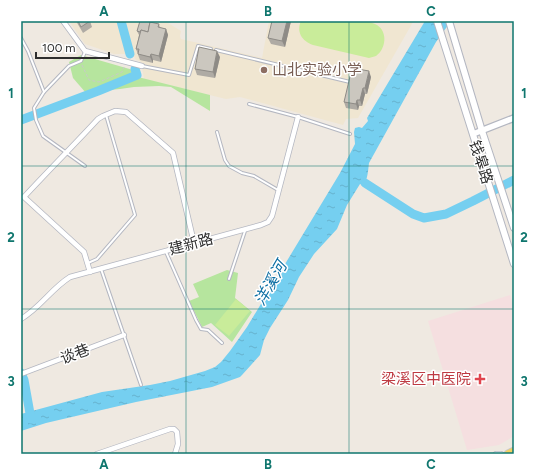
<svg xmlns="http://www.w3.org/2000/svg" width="535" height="475" font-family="Figtree,'Noto Sans SC',sans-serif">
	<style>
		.education { fill: #f0e6d1 }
		.medical { fill: #f5dfe0 }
		.grass { fill: #b6e59e }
		.pitch { fill: #c9ec9a }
		.water { fill: url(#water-ripples) }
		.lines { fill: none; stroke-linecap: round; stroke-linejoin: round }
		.river { stroke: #75cff0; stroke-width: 9 }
		.service-casing { stroke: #b4b7c1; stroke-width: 4 }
		.minor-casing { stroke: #b4b7c1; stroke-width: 6 }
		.tertiary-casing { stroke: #b4b7c1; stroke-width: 8 }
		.secondary-casing { stroke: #b4b7c1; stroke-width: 8 }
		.primary-casing { stroke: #c9c9c9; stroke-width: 9 }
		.path { stroke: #c9c9c9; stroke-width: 1; stroke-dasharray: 3 2; stroke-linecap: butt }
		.service { stroke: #fff; stroke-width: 2 }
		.minor { stroke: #fff; stroke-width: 4.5 }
		.tertiary { stroke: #fff; stroke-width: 5.5 }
		.secondary { stroke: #fff; stroke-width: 6 }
		.primary { stroke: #f2d163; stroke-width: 7 }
		.wall { fill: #afaba4 }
		.shaded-wall { fill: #8e8b86 }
		.building { fill: #cbc7bf; stroke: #8e8b86 }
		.grid { fill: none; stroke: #0f766e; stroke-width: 1; stroke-opacity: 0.55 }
		.education-dot { fill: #8d6e63; stroke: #fff; stroke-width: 1.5 }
		.health-dot { fill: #e0444e; stroke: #fff; stroke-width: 1.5 }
		.labels { text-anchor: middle; stroke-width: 3; stroke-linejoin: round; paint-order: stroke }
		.education-label { font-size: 15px; fill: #785e54; stroke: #fff; text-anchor: start }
		.street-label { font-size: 15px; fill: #2e2e2e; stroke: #fff }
		.health-label { font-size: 15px; fill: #be3a42; stroke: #fff; text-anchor: end }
		.water-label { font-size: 16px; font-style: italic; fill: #0d6fa3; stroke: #fff }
		.neatline { fill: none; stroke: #0f766e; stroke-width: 1.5 }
		.grid-label { font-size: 13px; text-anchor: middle; font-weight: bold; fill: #0f766e }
	</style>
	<defs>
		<pattern id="water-ripples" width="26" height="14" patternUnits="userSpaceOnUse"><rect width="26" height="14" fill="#75cff0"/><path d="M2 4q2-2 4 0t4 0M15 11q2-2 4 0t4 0" fill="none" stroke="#66b2ce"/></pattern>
	</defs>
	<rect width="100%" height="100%" fill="#efe9e1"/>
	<g class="education">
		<path d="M69 21H118L127 54H114L85 44Z"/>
		<path d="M125 21H165L181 31 180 36 181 39 262 58 269 21H410L413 22 358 118 346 119 343 125 240 97 226 99 144 79 141 62 135 59Z"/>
	</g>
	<path class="medical" d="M510 295 514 308V436L499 445 467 450 428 321Z"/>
	<g class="grass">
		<path d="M81 55 133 70 134 74 86 93 73 78 69 62Z"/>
		<path d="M138 77 210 95V111L171 87 159 86 134 87 120 89 109 90Z"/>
		<path d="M227 270 238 273 235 298 252 312 232 342 211 323 202 327 189 301 199 297 193 284Z"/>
	</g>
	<g class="pitch">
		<path d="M301 21H365C369 22 374 23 377 25 388 32 386 49 376 56 374 57 371 57 369 58L313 45C302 41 296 32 301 21Z"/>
		<path d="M236 299 250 311 229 336 215 325Z"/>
	</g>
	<path class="water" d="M425 21H451L436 42 369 163C368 170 368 180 363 185L360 184 347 205 337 229 314 254 299 277 288 300 270 328 264 340 260 355 242 375 240 377 212 387 136 402 46 423 21 431V414L102 392 150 385 170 381 205 371 215 367 221 362 230 351 247 327 340 173 355 144 354 132 355 128 359 127 362 128 368 121 367 118Z"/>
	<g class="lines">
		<g class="river">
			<path d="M121 21 130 54"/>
			<path d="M21 120 98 91 137 75 135 69"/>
			<path d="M365 183 413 214 424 218 446 214 473 201 514 180"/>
			<path d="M21 373 24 380 31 419"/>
		</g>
		<g class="service-casing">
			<g id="service">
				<path d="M21 38 28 51 44 92 34 108 36 120 43 136 85 166"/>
				<path d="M216 50 350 82"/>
				<path d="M142 66 189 75 198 46 211 49"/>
				<path d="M44 92 69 66 81 61 85 52"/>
				<path d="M249 104 298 117 350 134"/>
				<path d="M217 132 225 160 229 166 242 173 254 176 278 190"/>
				<path d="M166 252 196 320 201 329 208 330 222 343"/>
				<path d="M88 263 97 259 135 215 106 115"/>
				<path d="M101 269 141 385"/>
				<path d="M229 279 245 231"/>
			</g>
		</g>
		<g class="minor-casing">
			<g id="minor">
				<path d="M63 21 85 51 142 66"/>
				<path d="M90 272 84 252 24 197C48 171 74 145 98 119L103 116 115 111 126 112 173 153 194 243"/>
				<path d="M21 319C41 307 51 289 70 277L261 225 268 222 272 216 298 117"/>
				<path d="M21 374 124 335"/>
				<path d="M97 454 170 429H174L177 432 178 444 175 454"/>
				<path d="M496 454H501"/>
			</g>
		</g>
		<g class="tertiary-casing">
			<path id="tertiary" d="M473 134 514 118"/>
		</g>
		<g class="secondary-casing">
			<g id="secondary">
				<path d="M437 21 514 264"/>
				<path d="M449 21 482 131 514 228"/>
			</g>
		</g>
		<g class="primary-casing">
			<path id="primary" d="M508 454 514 451"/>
		</g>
		<path class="path" d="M82 65 89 80 99 82 122 72 124 67"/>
		<use href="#service" class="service"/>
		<use href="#minor" class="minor"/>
		<use href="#tertiary" class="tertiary"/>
		<use href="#secondary" class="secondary"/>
		<use href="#primary" class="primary"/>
	</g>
	<g class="wall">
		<path d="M76 21H90L92 27 83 33Z"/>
		<path d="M153 21V23L159 24 160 28 166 29 168 35 161 62 153 60V63L140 60 136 49 139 35 137 31Z"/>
		<path d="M291 21 285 47 271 44 268 38Z"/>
		<path d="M220 57 215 78 197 75 195 69Z"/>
		<path d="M371 77 367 94H365L362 106H359L358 110 346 108 344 102Z"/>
	</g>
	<g class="shaded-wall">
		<path d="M287 21H291L285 47 282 41Z"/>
		<path d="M166 29 168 35 161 62 159 56Z"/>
		<path d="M217 51 220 57 215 78 213 72Z"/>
		<path d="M151 54 153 60V63L150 57Z"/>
		<path d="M369 71 371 77 367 94 365 88Z"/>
		<path d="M363 88 365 94 362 106 360 100Z"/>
		<path d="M357 100 359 106 358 110 356 104Z"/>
	</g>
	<g class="building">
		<path d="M78 21H90L81 27Z"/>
		<path d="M140 21H151V22H150L148 32 141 30 140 32 137 31Z"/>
		<path d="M272 21H287L282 41 268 38Z"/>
		<path d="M150 22 159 24 158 27 166 29 159 56 151 54 150 57 138 54 139 49H136L141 30 148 32Z"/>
		<path d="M199 47 217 51 213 72 195 69Z"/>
		<path d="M352 68 369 71 365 88H363L360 100H357L356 104 344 102Z"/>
	</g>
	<path class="grid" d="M186 21V454M349 21V454M21 166H514M21 309H514"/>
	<circle class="education-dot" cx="264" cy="70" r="4"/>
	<path class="health-dot" d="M478 373h4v4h4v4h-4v4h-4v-4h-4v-4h4z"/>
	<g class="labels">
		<g class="education-label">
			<text x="272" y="75">山北实验小学</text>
		</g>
		<g class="street-label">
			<text transform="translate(481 162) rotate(72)" y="5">钱皋路</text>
			<text transform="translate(191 244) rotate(-15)" y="5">建新路</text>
			<text transform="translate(75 354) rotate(-21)" y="5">谈巷</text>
		</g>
		<g class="health-label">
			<text x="471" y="384">梁溪区中医院</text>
		</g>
		<g class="water-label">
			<text transform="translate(270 283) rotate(-60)" y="6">洋溪河</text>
		</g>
	</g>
	<rect width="535" height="475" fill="none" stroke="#ffffff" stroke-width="44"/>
	<path d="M36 52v6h73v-6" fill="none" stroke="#2e2e2e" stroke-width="2"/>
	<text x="42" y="52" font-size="12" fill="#2e2e2e" stroke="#ffffff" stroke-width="3" paint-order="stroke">100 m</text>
	<rect x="22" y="22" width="491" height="431" class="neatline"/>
	<g class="grid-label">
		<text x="104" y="16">A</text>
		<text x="268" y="16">B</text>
		<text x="431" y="16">C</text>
		<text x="11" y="98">1</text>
		<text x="524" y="98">1</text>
		<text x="11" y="242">2</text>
		<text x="524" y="242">2</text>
		<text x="11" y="386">3</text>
		<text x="524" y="386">3</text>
		<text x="104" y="469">A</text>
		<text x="268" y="469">B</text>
		<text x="431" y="469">C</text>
	</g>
</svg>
